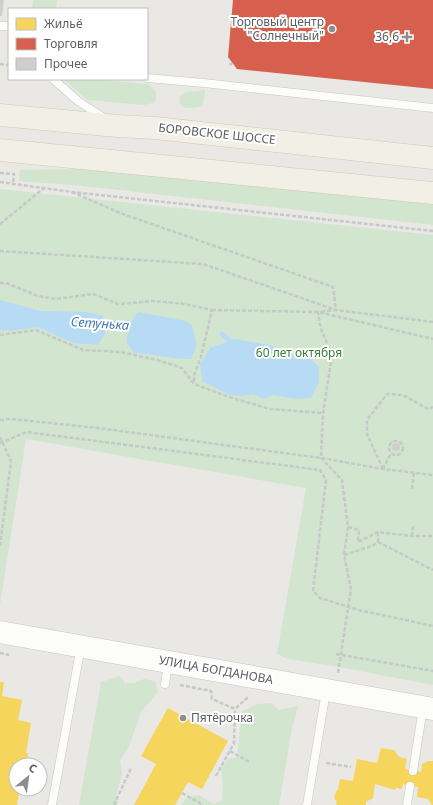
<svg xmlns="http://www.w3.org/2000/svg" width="433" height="805" font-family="'Noto Sans',sans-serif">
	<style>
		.green { fill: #d2e5cf }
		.water { fill: #b7dbf4 }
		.homes { fill: #f6d55c }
		.shops { fill: #d6604d }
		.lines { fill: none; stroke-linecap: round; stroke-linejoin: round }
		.stream { stroke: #b7dbf4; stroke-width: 5 }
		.building { fill: #d0cfcd }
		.lane-casing { stroke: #c6c6c6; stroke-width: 9 }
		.secondary-casing { stroke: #c5c5c4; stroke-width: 23 }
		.primary-casing { stroke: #d0c8b2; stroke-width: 23 }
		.path { stroke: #c5c9c7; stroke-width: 2.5; stroke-dasharray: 4 2; stroke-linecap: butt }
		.lane { stroke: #fcfcfb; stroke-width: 8 }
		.secondary { stroke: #fcfcfb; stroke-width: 22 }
		.primary { stroke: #f2efe6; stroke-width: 22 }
		.poi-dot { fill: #8c8e8f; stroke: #fff; stroke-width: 1.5 }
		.labels { text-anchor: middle; stroke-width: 4; stroke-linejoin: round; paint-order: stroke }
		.poi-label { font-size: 12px; fill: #5a5d61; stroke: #fff; text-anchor: end }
		.street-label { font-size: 12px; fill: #5a5d61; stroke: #fff }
		.park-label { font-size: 12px; fill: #388239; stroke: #fff }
		.water-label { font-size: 13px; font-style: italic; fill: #4178ac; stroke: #fff }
	</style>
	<rect width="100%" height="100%" fill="#e9e8e4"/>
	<g class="green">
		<path d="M33 0H57L56 9H32Z"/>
		<path d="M63 79H93L146 84 150 85 156 91V99L153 103 143 105 88 100Z"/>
		<path d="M205 90 203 106C194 108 176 112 180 96L186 92Z"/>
		<path d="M76 169 175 174 433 204V225L84 186 19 181 20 170Z"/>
		<path d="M0 189 433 235V685L339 667 287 659 277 654 306 488 26 439 0 605Z"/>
		<path d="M120 676 125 683H134L144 679 155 681 158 692 141 712 129 746 120 761 122 774 117 792 118 805H79L101 682Z"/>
		<path d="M271 703 279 710 298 706 292 728 279 805H181L187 797 199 795 214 804 222 800 223 789 221 769 228 759 237 757 242 711 258 704Z"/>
	</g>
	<g class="water">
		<path d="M0 300 41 311 87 312 103 316 105 334 97 345 73 343 38 327 8 331 0 330Z"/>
		<path d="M138 312 186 321 192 325 197 345 191 359C172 359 153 354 134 353L126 342 130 323Z"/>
		<path d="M235 339 268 345 311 359 319 367V382L311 398 296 399 272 395 263 399 253 394 244 396 229 395 202 381 200 364 210 348Z"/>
	</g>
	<g class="homes">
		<path d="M0 682H4L2 696 22 700 18 720 31 723 26 753H28L27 762H29L28 765H16V789H25L24 794H19L17 805H0Z"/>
		<path d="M168 708 228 741 202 789 188 782 175 805H134L156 764 141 756Z"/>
		<path d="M381 748 394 750 399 757 407 759 405 769 421 772 422 764 428 761H433V805L431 804 428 799 417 797 418 787 403 784 402 789 396 788 395 790 375 784 373 798 366 802V805H336L337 801 334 799 336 792 338 789 340 779 353 781 357 759 377 763Z"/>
	</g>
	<path class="shops" d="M233 0H433V89L237 69 228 57Z"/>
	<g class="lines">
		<g class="stream">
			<path d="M98 323H130L135 325"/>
			<path d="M222 334 234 344"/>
		</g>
	</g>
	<g class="building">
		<path d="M0 0H4L2 16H0Z"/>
		<circle cx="396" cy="447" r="4"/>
	</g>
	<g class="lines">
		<g class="lane-casing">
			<g id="lane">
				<path d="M0 26H9"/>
				<path d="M147 78 204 83 433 108"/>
				<path d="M53 79 78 101 104 118"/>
				<path d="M165 684 168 663"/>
				<path d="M413 771 423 708"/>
				<path d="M52 805 81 646"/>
				<path d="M307 805 326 691"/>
				<path d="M407 805 410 786"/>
			</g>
		</g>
		<g class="secondary-casing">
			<path id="secondary" d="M0 632 433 709"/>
		</g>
		<g class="primary-casing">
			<g id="primary">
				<path d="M0 115 117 126 155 128 433 158"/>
				<path d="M0 150 433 193"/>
			</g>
		</g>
		<g class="path">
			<path d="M0 64 9 65"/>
			<path d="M230 65 232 63"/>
			<path d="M0 173 14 174 13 183"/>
			<path d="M0 182 72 192 433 231"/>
			<path d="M72 192 120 213 333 287 336 310 318 312 321 329 332 355 323 413 321 458 342 480 348 527 344 555 351 589 338 673"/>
			<path d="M0 224 44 188"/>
			<path d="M0 251 203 264 336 310 433 322"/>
			<path d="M0 283H6L38 296 56 299 93 294 118 304 155 301 185 304 212 310 201 357 194 375V383"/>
			<path d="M212 310 318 312 433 339"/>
			<path d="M0 335 36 330 83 350 120 352 157 360 182 368 194 384 229 397 270 409 323 413"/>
			<path d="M0 420 11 419 98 428 321 458 383 469 433 475"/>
			<path d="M0 437 11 461 0 546"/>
			<circle cx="396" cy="448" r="7"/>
			<path d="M0 443 27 432 320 470 326 480 313 591 320 598 359 610 433 626"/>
			<path d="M383 469 367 434V420L387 394 403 395 428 409 433 407"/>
			<path d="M383 469 391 453"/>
			<path d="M412 489 414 472"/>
			<path d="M348 527 359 530 358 542 378 532 412 536H433"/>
			<path d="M412 536 413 526"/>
			<path d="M378 542 433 570"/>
			<path d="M344 555 372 546 378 542V532"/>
			<path d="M0 653 9 655"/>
			<path d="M336 654 433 671"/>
			<path d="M180 685 211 691 212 699 235 709 249 696"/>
			<path d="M230 751 251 763"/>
			<path d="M326 763 351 767"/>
			<path d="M216 776 234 743 235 709"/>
			<path d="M182 793 203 805"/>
			<path d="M114 805 131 768"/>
		</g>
		<use href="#lane" class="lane"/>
		<use href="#secondary" class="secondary"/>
		<use href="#primary" class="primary"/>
	</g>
	<g class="poi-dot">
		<circle cx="332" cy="29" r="4"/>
		<path d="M405 31h4v4h4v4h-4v4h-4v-4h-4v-4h4z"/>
		<circle cx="183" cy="718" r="4"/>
	</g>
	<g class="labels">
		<g class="poi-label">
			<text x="324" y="26">Торговый центр<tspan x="324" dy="14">"Солнечный"</tspan></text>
			<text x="399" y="41">36,6</text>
			<text x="191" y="722" text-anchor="start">Пятёрочка</text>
		</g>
		<g class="street-label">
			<text transform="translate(217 134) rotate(6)" y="4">БОРОВСКОЕ ШОССЕ</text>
			<text transform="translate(216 670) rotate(10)" y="4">УЛИЦА БОГДАНОВА</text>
		</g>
		<g class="park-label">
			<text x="299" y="357">60 лет октября</text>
		</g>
		<g class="water-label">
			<text transform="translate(100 323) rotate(4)" y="5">Сетунька</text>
		</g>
	</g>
	<rect x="8" y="8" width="140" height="72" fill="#ffffff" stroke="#bdbec0"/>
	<rect x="16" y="18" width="20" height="12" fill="#f6d55c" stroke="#bdbec0"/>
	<text x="44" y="28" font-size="12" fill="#5a5d61">Жильё</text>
	<rect x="16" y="38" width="20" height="12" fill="#d6604d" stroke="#bdbec0"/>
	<text x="44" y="48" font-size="12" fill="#5a5d61">Торговля</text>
	<rect x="16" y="58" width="20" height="12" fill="#d0cfcd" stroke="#bdbec0"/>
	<text x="44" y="68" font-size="12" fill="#5a5d61">Прочее</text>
	<g transform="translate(28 777) rotate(29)"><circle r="19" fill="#ffffff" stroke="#bdbec0"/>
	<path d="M0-3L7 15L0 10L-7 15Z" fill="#8c8e8f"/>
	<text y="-6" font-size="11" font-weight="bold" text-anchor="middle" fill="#5a5d61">С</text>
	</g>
</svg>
